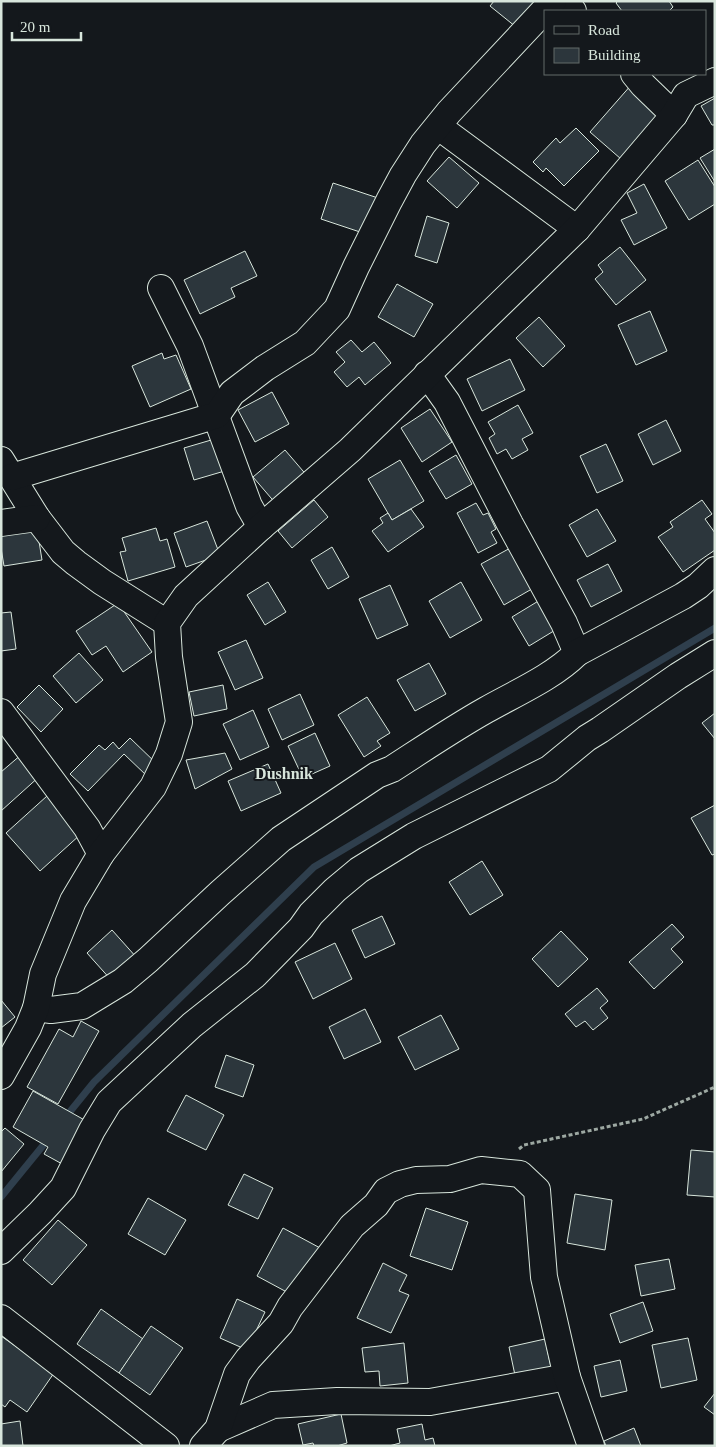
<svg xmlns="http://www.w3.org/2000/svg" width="716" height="1447" font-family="'Times New Roman',serif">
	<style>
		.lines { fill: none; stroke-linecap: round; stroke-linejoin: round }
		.stream { stroke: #2f3f4d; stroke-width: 7 }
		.building { fill: #2c363c; stroke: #d8e6dc }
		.minor-casing { stroke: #d8e6dc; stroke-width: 28 }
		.path { stroke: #9da8a2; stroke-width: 3; stroke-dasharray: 4 2.5; stroke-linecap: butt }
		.minor { stroke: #14181c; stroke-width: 26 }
		.labels { text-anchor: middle; stroke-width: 4; stroke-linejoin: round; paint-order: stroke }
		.quarter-label { font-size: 16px; font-weight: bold; fill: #d8e6dc; stroke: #14181c }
	</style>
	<rect width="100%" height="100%" fill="#14181c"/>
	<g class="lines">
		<g class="stream">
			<path d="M64 1119 94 1082 314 867 715 628"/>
			<path d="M1 1197 50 1137"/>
		</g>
	</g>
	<g class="building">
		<path d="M494 1H545L521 31 490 6Z"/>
		<path d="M618 1H669L673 7 669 11H622L616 3Z"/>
		<path d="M632 84 663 111 621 159 590 132Z"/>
		<path d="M715 98V125H712L701 106Z"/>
		<path d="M576 128 599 151 564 186 546 168 543 172 533 162 556 138 560 143Z"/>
		<path d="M715 149V182L700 158Z"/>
		<path d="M449 157 479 183 457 208 427 181Z"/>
		<path d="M698 160 715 187V204L689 220 665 181Z"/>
		<path d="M333 183 378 198 366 234 321 219Z"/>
		<path d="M644 184 667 228 634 245 621 220 637 213 627 193Z"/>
		<path d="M427 216 449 223 437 263 415 256Z"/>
		<path d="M620 247 646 280 616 305 595 279 603 272 598 265Z"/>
		<path d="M245 251 257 276 231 288 235 297 200 314 184 280Z"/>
		<path d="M397 284 433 304 414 337 378 317Z"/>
		<path d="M650 311 667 351 636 365 618 325Z"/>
		<path d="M539 317 565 346 543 367 516 338Z"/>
		<path d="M351 340 362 352 374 342 391 363 365 385 359 377 347 387 334 372 345 362 336 352Z"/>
		<path d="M162 353 164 359 176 355 191 389 150 407 132 366Z"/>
		<path d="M510 359 525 390 482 411 467 379Z"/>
		<path d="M272 392 289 424 255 442 238 410Z"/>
		<path d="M518 405 533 433 522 439 528 450 512 459 506 449 497 454 489 438 495 434 488 422Z"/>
		<path d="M430 409 452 442 422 462 401 428Z"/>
		<path d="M666 420 681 451 653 465 638 434Z"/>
		<path d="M218 438 228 470 194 480 184 448Z"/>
		<path d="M606 444 623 481 597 493 580 456Z"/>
		<path d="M285 450 309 478 277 505 253 477Z"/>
		<path d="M456 455 472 484 446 499 429 471Z"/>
		<path d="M400 460 424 501 392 520 368 479Z"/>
		<path d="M314 500 328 517 292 548 278 531Z"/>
		<path d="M702 500 712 514 705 519 715 533V550L683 572 658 537 673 527 670 522Z"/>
		<path d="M476 503 483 515 488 513 496 529 491 532 497 543 478 553 457 513Z"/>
		<path d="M411 509 424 527 388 552 372 531 383 523 380 518 388 513 392 520Z"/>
		<path d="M597 509 616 541 587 557 569 525Z"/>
		<path d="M207 521 220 555 186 567 174 533Z"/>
		<path d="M156 528 160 541 167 539 175 567 128 581 120 552 126 551 122 538Z"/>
		<path d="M37 529 42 560 4 566 1 548V535Z"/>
		<path d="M514 546 537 586 504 605 481 564Z"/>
		<path d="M332 547 349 577 328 589 311 560Z"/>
		<path d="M608 564 622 591 591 607 577 580Z"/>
		<path d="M268 582 286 612 265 625 247 595Z"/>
		<path d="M461 582 482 620 450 638 429 601Z"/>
		<path d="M390 585 408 625 377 639 359 599Z"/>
		<path d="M540 600 557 629 529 646 512 617Z"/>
		<path d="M118 603 152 652 123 672 106 646 92 655 76 631Z"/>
		<path d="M11 612 16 649 1 651V613Z"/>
		<path d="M246 640 263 678 235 690 218 652Z"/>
		<path d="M79 653 103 680 76 703 53 676Z"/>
		<path d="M429 663 446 694 415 711 397 680Z"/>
		<path d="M39 685 63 709 41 732 17 707Z"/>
		<path d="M223 685 227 709 194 716 189 692Z"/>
		<path d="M300 694 314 725 282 740 268 709Z"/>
		<path d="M367 697 390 733 377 741 381 746 364 757 338 715Z"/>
		<path d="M253 710 269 747 240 760 223 724Z"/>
		<path d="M715 713V739L702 723Z"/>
		<path d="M315 733 330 766 303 778 288 746Z"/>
		<path d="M130 738 158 765 147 776 124 754 88 791 70 774 99 745 105 750 113 742 119 749Z"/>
		<path d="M225 753 232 769 195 789 186 760Z"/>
		<path d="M22 754 41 775 1 811V772Z"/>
		<path d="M268 764 281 793 241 811 228 781Z"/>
		<path d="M47 796 81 834 40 871 6 833Z"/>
		<path d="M715 805V854L712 855 691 818Z"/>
		<path d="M482 861 503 895 470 915 449 882Z"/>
		<path d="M382 916 395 944 365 958 352 930Z"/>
		<path d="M672 924 684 937 671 949 683 962 654 989 629 962Z"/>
		<path d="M112 930 137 958 112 981 87 953Z"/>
		<path d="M561 931 588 959 558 987 532 959Z"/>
		<path d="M335 943 352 979 313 999 295 962Z"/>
		<path d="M597 988 608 1001 600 1008 608 1018 593 1030 585 1021 576 1027 565 1014Z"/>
		<path d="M1 1000 15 1017 1 1028Z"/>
		<path d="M365 1009 381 1042 344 1059 329 1027Z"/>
		<path d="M441 1015 459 1049 415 1070 398 1037Z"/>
		<path d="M81 1021 99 1031 58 1104 27 1087 59 1029 73 1037Z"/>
		<path d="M226 1055 254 1065 243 1097 215 1087Z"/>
		<path d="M33 1091 88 1122 64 1165 44 1154 48 1147 13 1127Z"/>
		<path d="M186 1095 224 1115 206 1150 167 1131Z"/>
		<path d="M5 1128 24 1144 1 1172V1132Z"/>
		<path d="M691 1150 715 1152V1197L687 1195Z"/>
		<path d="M244 1174 273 1188 258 1219 228 1205Z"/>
		<path d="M575 1194 612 1200 605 1250 567 1243Z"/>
		<path d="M148 1198 186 1220 165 1255 128 1234Z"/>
		<path d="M426 1208 468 1222 452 1270 410 1256Z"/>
		<path d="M58 1220 87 1245 52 1285 23 1260Z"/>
		<path d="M283 1228 322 1249 296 1297 257 1276Z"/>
		<path d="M669 1259 675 1289 641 1296 635 1265Z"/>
		<path d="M383 1263 407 1275 399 1291 409 1295 391 1333 357 1318Z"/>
		<path d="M237 1299 265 1312 247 1350 220 1338Z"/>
		<path d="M643 1302 653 1331 620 1343 610 1314Z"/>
		<path d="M101 1309 143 1339 119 1373 77 1344Z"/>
		<path d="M151 1326 183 1348 150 1395 119 1373Z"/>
		<path d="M1 1336 54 1373 27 1412 10 1400 5 1407 1 1404Z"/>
		<path d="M688 1338 697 1380 661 1388 652 1345Z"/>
		<path d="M545 1339 552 1372 516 1380 509 1347Z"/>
		<path d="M404 1343 408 1383 380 1386 379 1371 365 1372 362 1348Z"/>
		<path d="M620 1360 627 1391 601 1397 594 1366Z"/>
		<path d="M715 1393V1415L704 1407Z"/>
		<path d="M341 1414 347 1443 337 1446H314L313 1443 303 1445 298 1424Z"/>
		<path d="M20 1421 23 1446H1V1424Z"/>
		<path d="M422 1424 425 1440 433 1438 435 1446H389L400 1443 397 1429Z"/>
		<path d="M634 1428 641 1446H606L604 1441Z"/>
	</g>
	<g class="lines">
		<g class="minor-casing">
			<g id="minor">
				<path d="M564 1 573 11"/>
				<path d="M634 74 643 85 674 115"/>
				<path d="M439 127 577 229"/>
				<path d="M161 288 190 346 249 506 261 527"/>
				<path d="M427 374 447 402 510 524 564 623 577 653"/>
				<path d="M1 460 37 518 63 552 76 563 102 582 167 623"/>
				<path d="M12 477 217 415 232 393 265 368 305 343 337 309 356 267 389 201 403 175 423 144 449 112 553 1"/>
				<path d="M1 523 37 518"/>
				<path d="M1 712 87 828 101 854"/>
				<path d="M36 1008 51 1010 82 1006 123 981 148 960 220 893 281 839 377 775 392 769C423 749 454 728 486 710 516 693 553 677 577 653L683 596 698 586 715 570"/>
				<path d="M1 1076 28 1028 36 1008 43 974 73 901 101 854 153 787 169 754 179 722 169 657 167 623 186 596 261 527 350 450 577 229 674 115 686 95 715 81"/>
				<path d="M1 1251 40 1213 63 1188 92 1130 109 1102 192 1025 255 975 301 928 311 914 335 890 359 870 414 836 549 769 587 738 600 730 678 676 715 653"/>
				<path d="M1 1318 166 1446"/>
				<path d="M218 1429 273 1405 337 1401 430 1402 567 1377"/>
				<path d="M203 1446 218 1429 237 1374 248 1359 281 1323 290 1307 352 1226 376 1205 386 1191 400 1184 416 1180 450 1179 481 1170 520 1174 537 1190 544 1277 567 1377 591 1446"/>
			</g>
		</g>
		<path class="path" d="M519 1149 524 1145 643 1119 715 1087"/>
		<use href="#minor" class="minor"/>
	</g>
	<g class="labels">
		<g class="quarter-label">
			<text x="284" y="779">Dushnik</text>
		</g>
	</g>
	<rect width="716" height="1447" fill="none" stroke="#d8e6dc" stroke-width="5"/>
	<rect x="544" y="10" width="162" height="65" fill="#14181c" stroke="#626a69"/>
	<rect x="554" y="26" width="25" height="8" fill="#14181c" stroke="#626a69"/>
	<text x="588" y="35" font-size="15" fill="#d8e6dc">Road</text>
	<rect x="554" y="48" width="25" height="15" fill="#2c363c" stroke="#626a69"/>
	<text x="588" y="60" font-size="15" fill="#d8e6dc">Building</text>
	<path d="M12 32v8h69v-8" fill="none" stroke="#d8e6dc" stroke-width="2.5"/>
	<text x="20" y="32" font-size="15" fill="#d8e6dc" stroke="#14181c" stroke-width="4" paint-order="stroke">20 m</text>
</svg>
